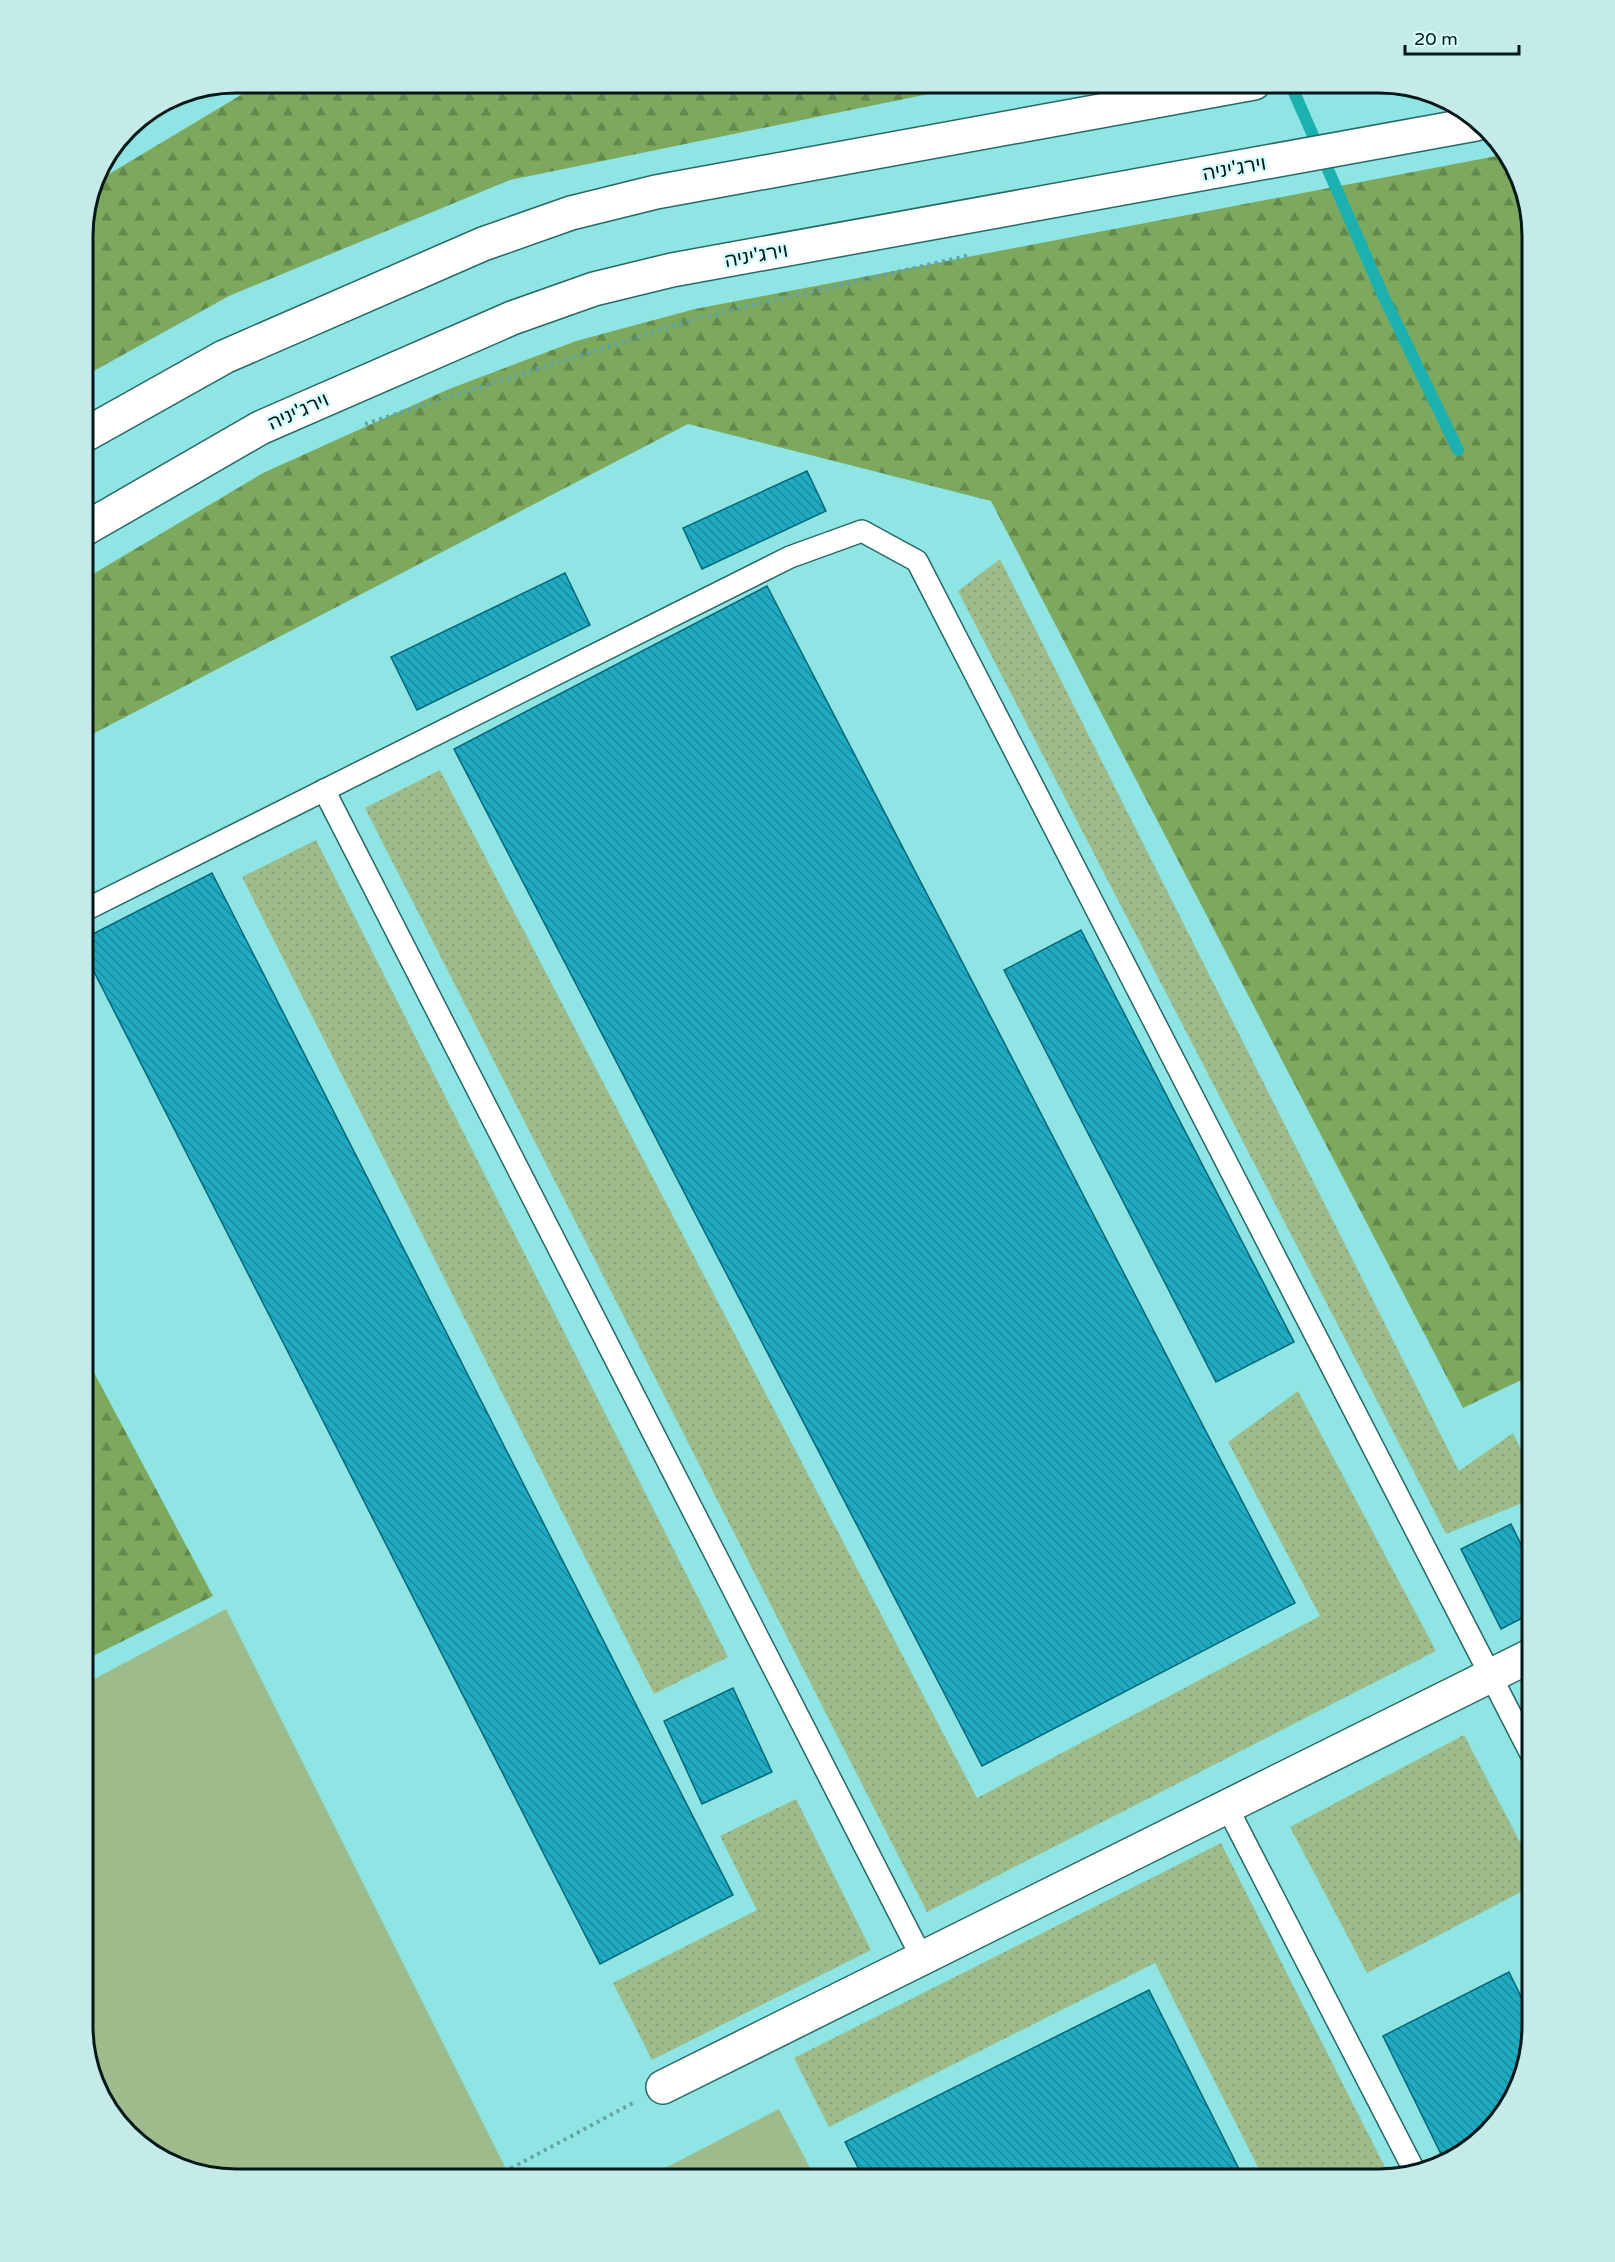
<svg xmlns="http://www.w3.org/2000/svg" width="1615" height="2262" font-family="'Varela Round',Heebo,sans-serif">
	<style>
		.green { fill: #9ebc8b }
		.forest { fill: url(#forest-firs) }
		.park { fill: url(#park-dots) }
		.lines { fill: none; stroke-linecap: round; stroke-linejoin: round }
		.stream { stroke: #1cb1af; stroke-width: 12 }
		.building { fill: url(#building-back-hatch); stroke: #036879; stroke-width: 1.5 }
		.service-casing { stroke: #276968; stroke-width: 24 }
		.minor-casing { stroke: #276968; stroke-width: 36 }
		.path { stroke: #61a3a2; stroke-width: 4; stroke-dasharray: 3 4.5; stroke-linecap: butt }
		.service { stroke: #fff; stroke-width: 21 }
		.minor { stroke: #fff; stroke-width: 33 }
		.labels { text-anchor: middle; stroke-width: 5; stroke-linejoin: round; paint-order: stroke }
		.street-label { font-size: 20px; fill: #001817; stroke: #d5fdfc }
		.rim { fill: none; stroke: #001817; stroke-width: 3 }
	</style>
	<defs>
		<pattern id="forest-firs" width="22" height="20" patternUnits="userSpaceOnUse" patternTransform="scale(1.5)"><rect width="22" height="20" fill="#7da95f"/><path d="M5 1l3.5 6h-7zM16 11l3.5 6h-7z" fill="#64894d"/></pattern>
		<pattern id="park-dots" width="8" height="8" patternUnits="userSpaceOnUse" patternTransform="scale(1.5)"><rect width="8" height="8" fill="#9ebc8b"/><path d="M2 2h.1M6 6h.1" fill="none" stroke="#86a177" stroke-width="1.8" stroke-linecap="round"/></pattern>
		<pattern id="building-back-hatch" width="6" height="6" patternUnits="userSpaceOnUse" patternTransform="scale(1.5)"><rect width="6" height="6" fill="#21abc3"/><path d="M-1 5l2 2M0 0l6 6M5-1l2 2" fill="none" stroke="#1a8a9d"/></pattern>
	</defs>
	<rect width="100%" height="100%" fill="#8fe5e3"/>
	<g class="green">
		<path d="M226 1609 511 2179H226L159 2159 103 2103 83 2026V1685Z"/>
		<path d="M779 2109 816 2179H644Z"/>
	</g>
	<g class="forest">
		<path d="M261 83H982L510 180 229 296 83 377V226L94 183Z"/>
		<path d="M1507 154 1512 159 1532 236V1375L1463 1408 991 501 688 424 83 739V580L263 473 449 389 576 341 695 309Z"/>
		<path d="M83 1352 213 1596 83 1661Z"/>
	</g>
	<g class="park">
		<path d="M1000 559 1459 1471 1513 1433 1532 1473V1499L1446 1534 958 591Z"/>
		<path d="M440 770 977 1798 1320 1616 1228 1442 1298 1391 1436 1651 927 1912 365 808Z"/>
		<path d="M316 840 728 1657 654 1694 242 877Z"/>
		<path d="M1464 1735 1532 1865V1886L1367 1973 1290 1827Z"/>
		<path d="M796 1799 871 1950 652 2060 613 1983 757 1910 720 1836Z"/>
		<path d="M1221 1843 1390 2177 1379 2179H1264L1155 1963 829 2127 794 2058Z"/>
	</g>
	<g class="lines">
		<path class="stream" d="M1290 83 1382 293 1458 450"/>
	</g>
	<g class="building">
		<path d="M807 471 826 511 702 569 683 528Z"/>
		<path d="M565 573 590 625 417 710 391 657Z"/>
		<path d="M767 586 1295 1603 982 1766 454 749Z"/>
		<path d="M212 873 733 1895 600 1964 83 950V939Z"/>
		<path d="M1081 930 1294 1342 1216 1382 1004 970Z"/>
		<path d="M1511 1524 1532 1567V1613L1501 1629 1461 1549Z"/>
		<path d="M733 1688 772 1772 702 1804 664 1721Z"/>
		<path d="M1509 1972 1532 2019V2026L1512 2102 1456 2159 1445 2162 1383 2036Z"/>
		<path d="M1149 1990 1244 2179H864L845 2142Z"/>
	</g>
	<g class="lines">
		<g class="service-casing">
			<g id="service">
				<path d="M324 790 922 1958"/>
				<path d="M83 911 790 557 862 531 917 561 1532 1756"/>
				<path d="M1227 1807 1414 2170"/>
			</g>
		</g>
		<g class="minor-casing">
			<g id="minor">
				<path d="M83 436 224 357 483 244 571 213 656 192 1254 83"/>
				<path d="M83 530 260 428 512 318 594 289 672 270 1476 124"/>
				<path d="M663 2087 1532 1655"/>
			</g>
		</g>
		<g class="path">
			<path d="M365 424 694 319 970 255"/>
			<path d="M491 2179 633 2103"/>
		</g>
		<use href="#service" class="service"/>
		<use href="#minor" class="minor"/>
	</g>
	<g class="labels">
		<g class="street-label">
			<text transform="translate(1234 168) rotate(-10)" y="7">וירג'יניה</text>
			<text transform="translate(756 255) rotate(-10)" y="7">וירג'יניה</text>
			<text transform="translate(298 411) rotate(-24)" y="7">וירג'יניה</text>
		</g>
	</g>
	<path d="M0 0H1615V2262H0ZM236 93H1379A143 143 0 0 1 1522 236V2026A143 143 0 0 1 1379 2169H236A143 143 0 0 1 93 2026V236A143 143 0 0 1 236 93Z" fill="#c4ebea" fill-rule="evenodd"/>
	<path class="rim" d="M236 93H1379A143 143 0 0 1 1522 236V2026A143 143 0 0 1 1379 2169H236A143 143 0 0 1 93 2026V236A143 143 0 0 1 236 93Z"/>
	<path d="M1405 45v9h114v-9" fill="none" stroke="#001817" stroke-width="3"/>
	<text x="1414" y="45" font-size="18" fill="#001817" stroke="#d5fdfc" stroke-width="4.5" paint-order="stroke">20 m</text>
</svg>
